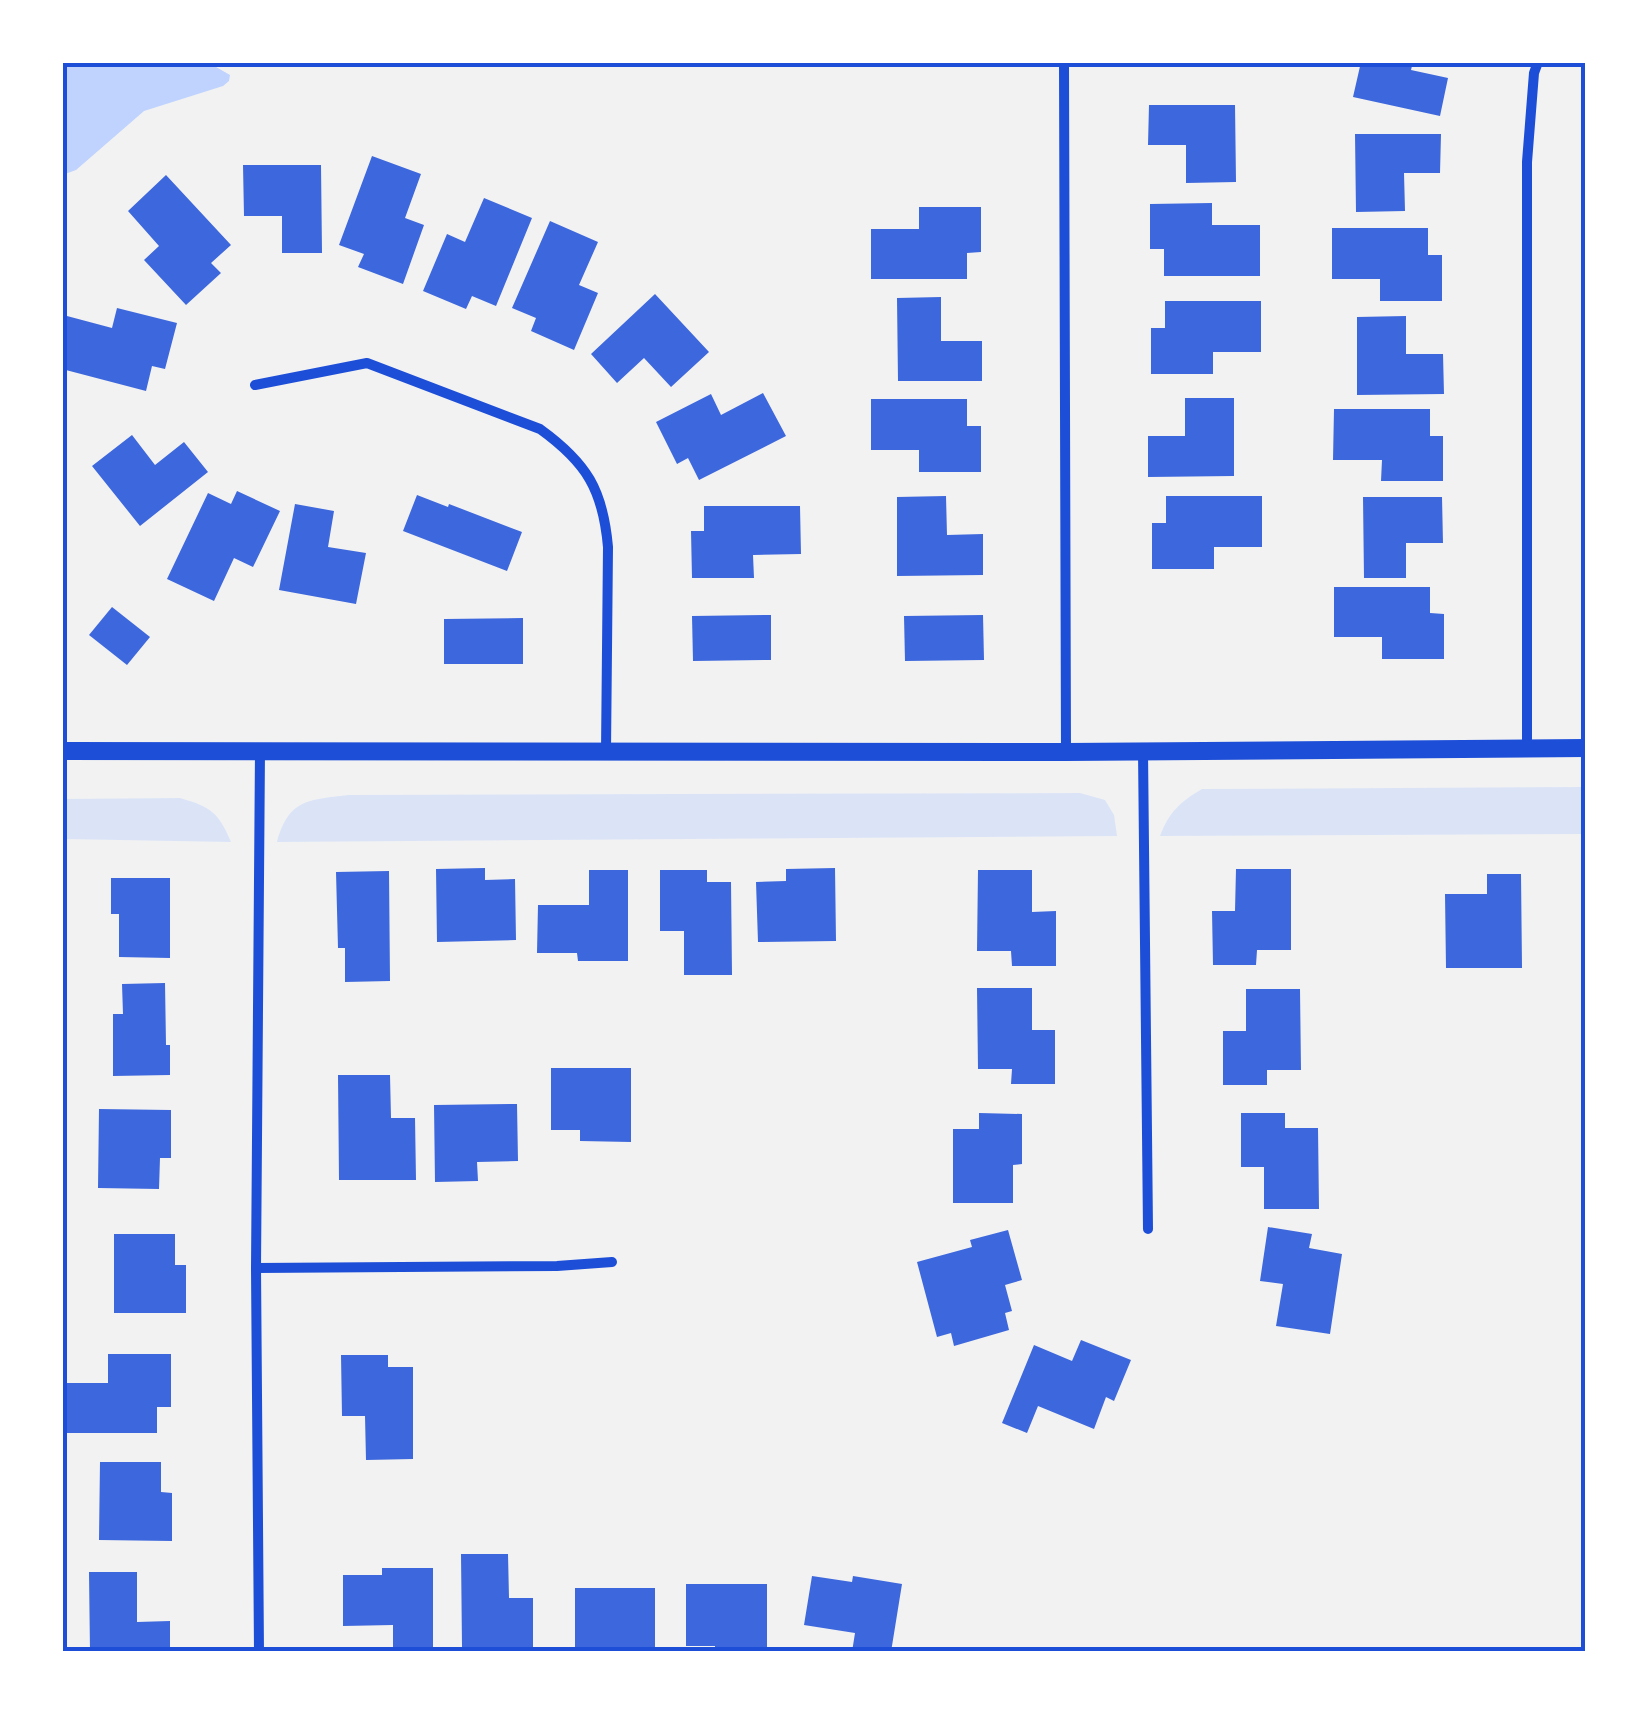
<svg xmlns="http://www.w3.org/2000/svg" width="1648" height="1714" font-family="Quicksand,sans-serif">
	<style>
		.green { fill: #dbe4f7 }
		.water { fill: #bfd3fe }
		.building { fill: #3d67dc }
		.lines { fill: none; stroke-linecap: round; stroke-linejoin: round }
		.minor { stroke: #1d4ed8; stroke-width: 10 }
		.tertiary { stroke: #1d4ed8; stroke-width: 18 }
		.neatline { fill: none; stroke: #1d4ed8; stroke-width: 4 }
	</style>
	<rect width="100%" height="100%" fill="#f2f2f2"/>
	<g class="green">
		<path d="M1585 787V834L1160 836C1169 812 1180 802 1202 789Z"/>
		<path d="M1080 793 1105 800 1114 815 1117 836 277 842C289 799 308 800 348 795Z"/>
		<path d="M180 798C211 807 218 812 231 842L63 839V799Z"/>
	</g>
	<path class="water" d="M65 63H209L230 75 229 81 223 86 144 111 76 170 65 174Z"/>
	<g class="building">
		<path d="M1361 62H1413L1411 70 1448 78 1440 116 1353 97Z"/>
		<path d="M1149 105H1235L1236 182 1186 183V145H1148Z"/>
		<path d="M1355 134H1441L1440 173H1404L1405 211 1356 212Z"/>
		<path d="M372 156 421 174 405 218 424 225 403 284 358 267 364 254 339 245Z"/>
		<path d="M243 165H321L322 253H282V216H244Z"/>
		<path d="M166 175 231 245 211 263 221 273 186 305 144 260 159 246 128 211Z"/>
		<path d="M484 198 532 218 496 306 472 296 466 309 423 291 447 234 465 242Z"/>
		<path d="M1212 203V225H1260V276H1164V249H1150V204Z"/>
		<path d="M919 207H981V252L967 253V279H871V229H919Z"/>
		<path d="M550 221 598 242 579 285 598 293 574 350 531 331 536 318 512 308Z"/>
		<path d="M1332 228H1428V255H1442V301H1380V279H1332Z"/>
		<path d="M655 294 709 352 671 387 644 358 617 383 591 354Z"/>
		<path d="M941 297V341H982V381H898L897 298Z"/>
		<path d="M1165 301H1261V352H1213V374H1151V328H1165Z"/>
		<path d="M117 308 177 323 165 369 152 366 146 391 62 369V333L67 316 112 328Z"/>
		<path d="M1406 316V354H1443L1444 394 1357 395V317Z"/>
		<path d="M763 393 786 436 699 480 688 458 677 464 656 422 711 394 721 415Z"/>
		<path d="M1185 398H1234V476L1148 477V436H1185Z"/>
		<path d="M871 399H967V426H981V472H919V450H871Z"/>
		<path d="M1334 409H1430V436H1443V481H1381L1382 460H1333Z"/>
		<path d="M132 435 155 465 184 442 208 472 140 526 92 466Z"/>
		<path d="M237 491 280 511 253 567 234 558 214 601 167 579 208 493 231 504Z"/>
		<path d="M417 495 448 507 449 504 522 532 507 571 403 531Z"/>
		<path d="M946 496 947 535 983 534V575L897 576V497Z"/>
		<path d="M1166 496H1262V547H1214V569H1152V523H1166Z"/>
		<path d="M1363 497H1442L1443 543H1406V578H1364Z"/>
		<path d="M295 504 334 511 328 547 366 553 356 604 279 590Z"/>
		<path d="M704 506H800L801 554 753 555 754 578H692L691 531H704Z"/>
		<path d="M1334 587H1430V613L1444 614V659H1382V637H1334Z"/>
		<path d="M112 607 150 637 127 665 89 635Z"/>
		<path d="M771 615V660L693 661 692 616Z"/>
		<path d="M983 615 984 660 905 661 904 616Z"/>
		<path d="M523 618V664H444V619Z"/>
		<path d="M485 868V880L515 879 516 940 437 942 436 869Z"/>
		<path d="M835 868 836 941 758 942 756 882 786 881V869Z"/>
		<path d="M1236 869H1291V950H1257L1256 965H1213L1212 911H1235Z"/>
		<path d="M589 870H628V961H578L577 953H537L538 905H589Z"/>
		<path d="M660 870H707V882H731L732 975H684V931H660Z"/>
		<path d="M978 870H1032V912L1056 911V966H1012L1011 951H977Z"/>
		<path d="M389 871 390 981 345 982V948H338L336 872Z"/>
		<path d="M1487 874H1521L1522 968H1446L1445 894H1487Z"/>
		<path d="M111 878H170V958L119 957V914H111Z"/>
		<path d="M165 983 166 1045H170V1075L113 1076V1014H123L122 984Z"/>
		<path d="M977 988H1032V1030H1055V1084H1011L1012 1069H978Z"/>
		<path d="M1246 989H1300L1301 1070H1267V1085H1223V1031H1246Z"/>
		<path d="M551 1068H631V1142L580 1141V1130H551Z"/>
		<path d="M338 1075H390L391 1118H415L416 1180H339Z"/>
		<path d="M517 1104 518 1161 477 1162 478 1181 435 1182 434 1105Z"/>
		<path d="M99 1109 171 1110V1158H160L159 1189 98 1188Z"/>
		<path d="M979 1113 1022 1114V1164L1013 1165V1203H953V1129H979Z"/>
		<path d="M1241 1113H1285V1128H1318L1319 1209H1264V1167H1241Z"/>
		<path d="M1268 1227 1312 1234 1309 1248 1342 1254 1330 1334 1276 1326 1283 1284 1260 1281Z"/>
		<path d="M1008 1230 1022 1280 1005 1285 1012 1311 1005 1313 1009 1330 954 1346 951 1333 937 1337 917 1262 972 1247 970 1240Z"/>
		<path d="M114 1234H175V1265H186V1313H114Z"/>
		<path d="M1081 1340 1131 1360 1114 1401 1106 1397 1094 1429 1038 1406 1027 1433 1002 1423 1034 1345 1072 1361Z"/>
		<path d="M108 1354H171V1407H157V1433H63V1383H108Z"/>
		<path d="M341 1355H388V1367H413V1459L366 1460 365 1416H342Z"/>
		<path d="M100 1462H161V1492L172 1493V1541L99 1540Z"/>
		<path d="M461 1554H508L509 1598H533V1652H486V1647H462Z"/>
		<path d="M382 1568H433V1652H393V1625L343 1626V1575H382Z"/>
		<path d="M89 1572H137V1622L170 1621V1652H90Z"/>
		<path d="M812 1576 852 1582 853 1576 902 1584 891 1652H852L855 1633 804 1625Z"/>
		<path d="M686 1584H767V1652H715V1646H686Z"/>
		<path d="M575 1588H655V1652L575 1650Z"/>
	</g>
	<g class="lines">
		<g class="minor">
			<path d="M1064 62 1066 752"/>
			<path d="M255 385 367 363 540 429C587 463 603 490 608 547L606 751"/>
			<path d="M1527 748V162L1534 73 1538 62"/>
			<path d="M1143 751 1148 1229"/>
			<path d="M256 1268 557 1266 612 1262"/>
			<path d="M259 1652 256 1268 260 750"/>
		</g>
		<path class="tertiary" d="M62 751 1066 752 1586 748"/>
	</g>
	<rect width="1648" height="1714" fill="none" stroke="#ffffff" stroke-width="130"/>
	<rect x="65" y="65" width="1518" height="1584" class="neatline"/>
</svg>
